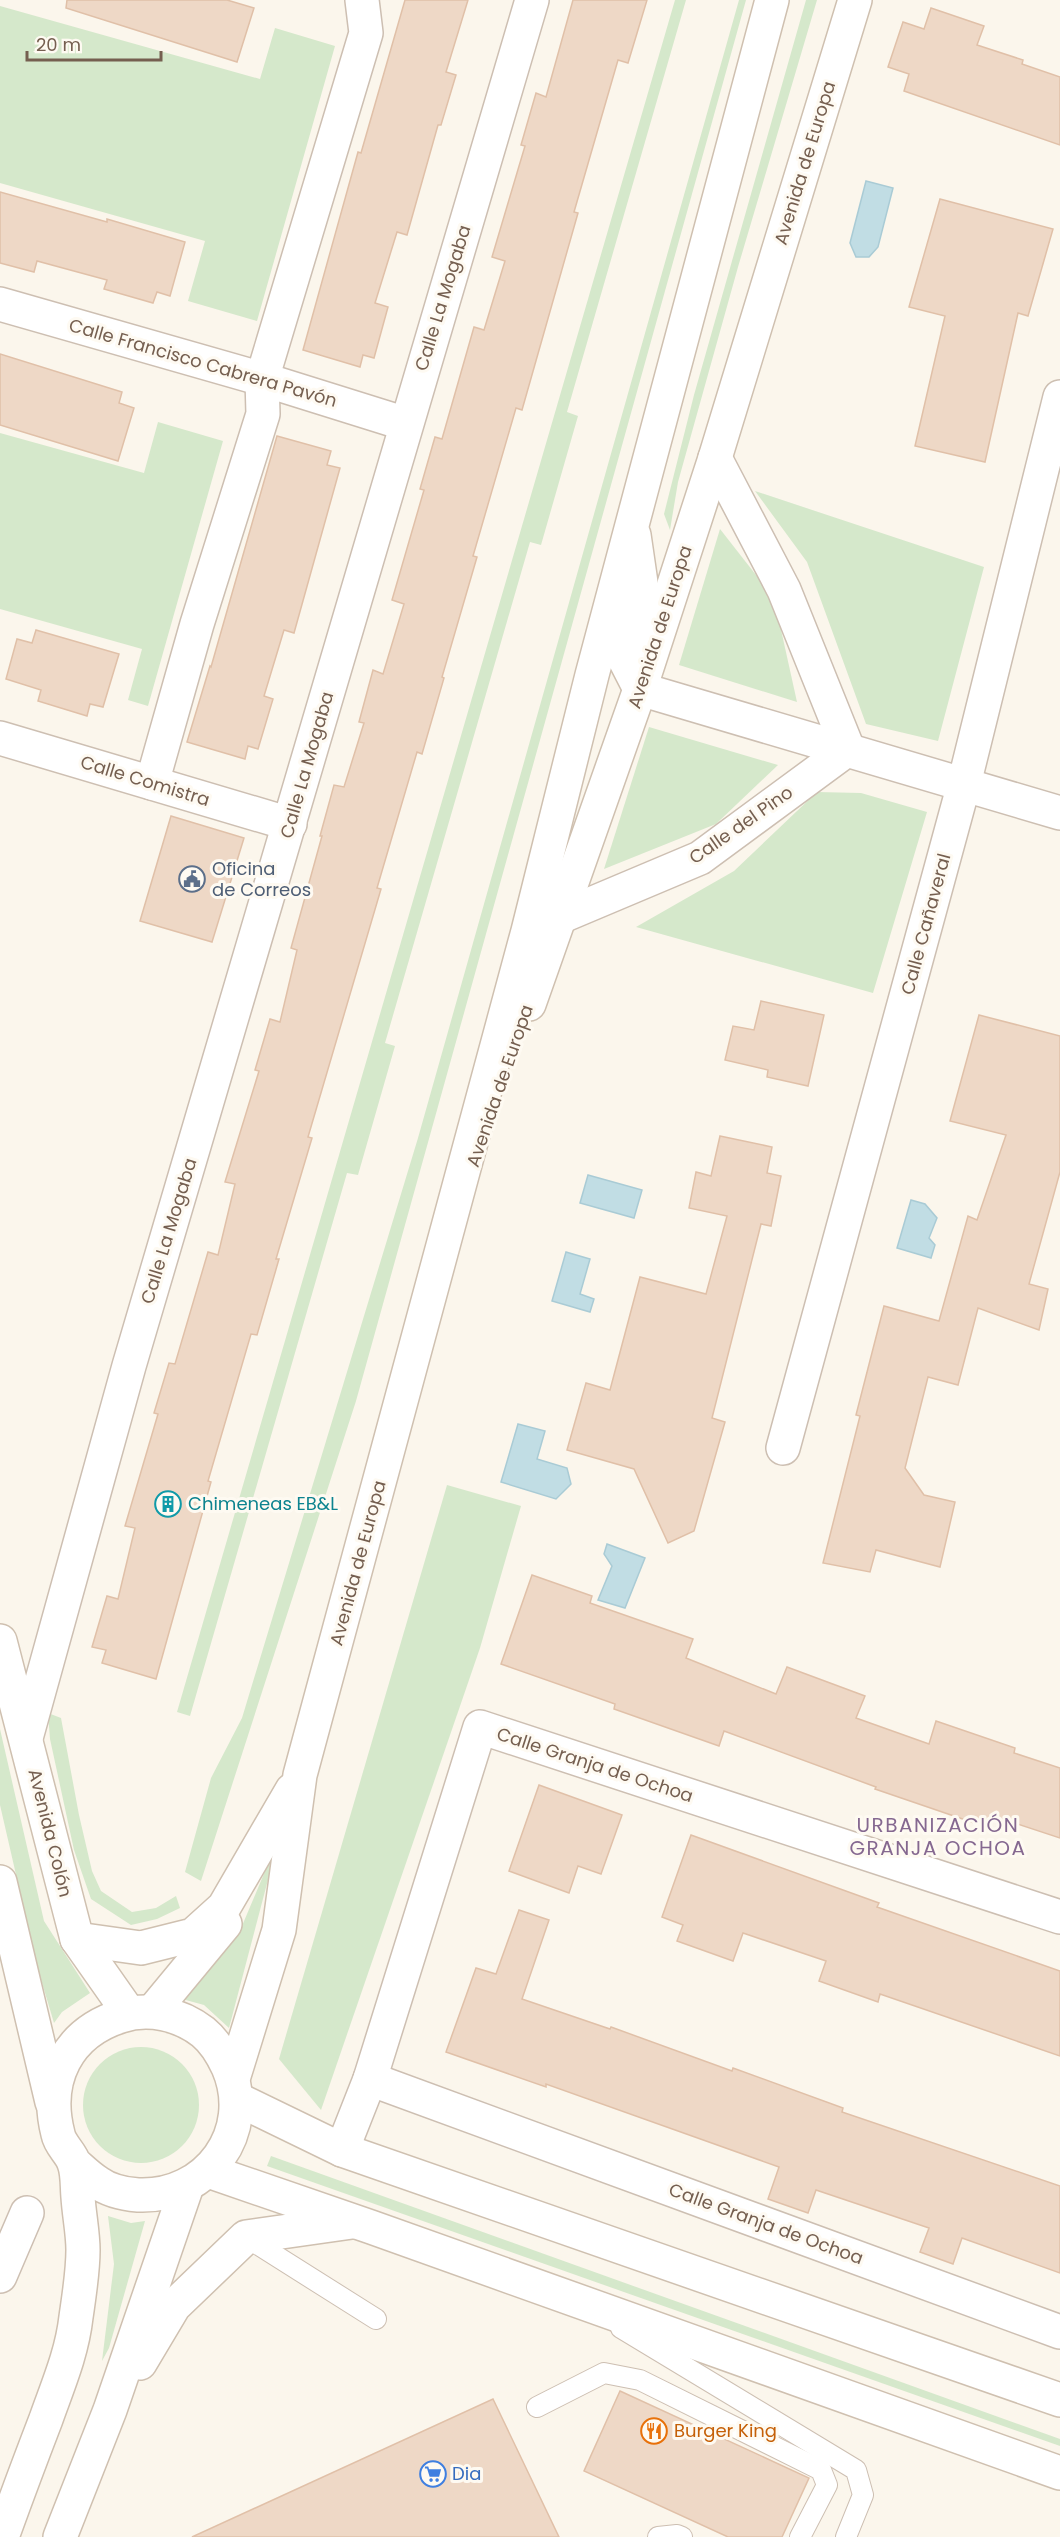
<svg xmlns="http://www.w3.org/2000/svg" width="1060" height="2537" font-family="Poppins,sans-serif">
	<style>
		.green { fill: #d5e8cb }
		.water { fill: #c1dde4; stroke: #a9cbd5; stroke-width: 1.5 }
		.building { fill: #eed8c6; stroke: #e0c0a8; stroke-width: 1.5 }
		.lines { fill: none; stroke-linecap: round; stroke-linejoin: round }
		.lane-casing { stroke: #cdbfb2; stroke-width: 22 }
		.street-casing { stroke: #cdbfb2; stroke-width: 36 }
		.secondary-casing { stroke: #cfc0b0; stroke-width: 36 }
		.lane { stroke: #fff; stroke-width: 20 }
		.street { stroke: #fff; stroke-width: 33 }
		.secondary { stroke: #fff; stroke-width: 33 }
		.labels { text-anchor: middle; stroke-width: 6; stroke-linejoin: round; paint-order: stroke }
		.street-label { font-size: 18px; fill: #755f50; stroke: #fefaf2 }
		.service-label { font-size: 18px; fill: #4e5e75; stroke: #fefaf2; text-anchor: start }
		.culture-label { font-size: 18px; fill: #0d838f; stroke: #fefaf2; text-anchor: start }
		.food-label { font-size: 18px; fill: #c56008; stroke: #fefaf2; text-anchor: start }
		.shop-label { font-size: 18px; fill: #366cbe; stroke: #fefaf2; text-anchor: start }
		.neighbourhood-label { font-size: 20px; letter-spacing: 1.5px; fill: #856890; stroke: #fefaf2 }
	</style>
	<rect width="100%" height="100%" fill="#fbf6ec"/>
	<g class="green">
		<path d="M675 0H686L567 412 578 416 541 545 530 542 385 1043 395 1046 358 1175 347 1173 190 1716 177 1712Z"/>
		<path d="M739 0H746L356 1401 201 1881 185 1872 211 1778 242 1718 418 1138Z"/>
		<path d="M806 0H817L738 267 678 482 670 530 664 514 694 395Z"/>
		<path d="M0 6 260 79 275 28 335 46 257 321 188 301 205 241 0 183Z"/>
		<path d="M158 422 223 441 148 706 128 700 142 649 0 609V433L144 473Z"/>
		<path d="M755 491 984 567 938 741 866 724 807 562Z"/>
		<path d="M720 529 774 598 797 702 679 665Z"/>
		<path d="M649 727 778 765 716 824 604 869Z"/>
		<path d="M817 792 861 793 927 812 873 993 636 927 734 871Z"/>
		<path d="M447 1485 521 1506 480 1648 321 2110 279 2059Z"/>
		<path d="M48 1713 61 1718 79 1815 92 1871 101 1891 132 1912 156 1908 176 1896 180 1908 157 1919 131 1925 91 1899 74 1850 50 1739Z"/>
		<path d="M0 1729 44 1921 90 1993 62 2012 54 2023 37 1966 0 1805Z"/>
		<path d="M279 1838 229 2028 204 2005 182 1999 239 1933Z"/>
		<circle cx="141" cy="2105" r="58"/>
		<path d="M271 2156 1060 2439V2446L267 2166Z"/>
		<path d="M108 2216 131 2223 145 2221 109 2348 102 2361 114 2264Z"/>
	</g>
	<g class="water">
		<path d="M866 181 893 188 878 247 869 257H856L850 243Z"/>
		<path d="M588 1175 642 1190 634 1218 580 1203Z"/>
		<path d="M911 1200 925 1204 937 1218 929 1238 935 1245 931 1258 897 1248Z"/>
		<path d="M566 1252 590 1259 580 1294 594 1299 590 1312 552 1301Z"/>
		<path d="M518 1424 545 1431 537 1459 567 1468 571 1484 556 1499 501 1482Z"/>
		<path d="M607 1544 645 1558 625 1608 598 1600 612 1566 604 1554Z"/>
	</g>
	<g class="building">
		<path d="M67 0H227L254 8 237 62 66 8Z"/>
		<path d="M405 0H468L446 72 456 75 441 125H438L407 235 397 232 375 303 388 307 374 358 363 355 360 367 303 350 358 152 361 153Z"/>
		<path d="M573 0H647L628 63 618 60 574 212 578 213 522 410 516 408 473 556 477 557 442 677 444 678 422 754 417 752 377 888 381 889 308 1137 312 1138 276 1259H279L257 1335 251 1334 208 1481 211 1482 156 1679 102 1663 106 1650 92 1647 107 1596 118 1599 135 1528 125 1526 158 1414 154 1413 169 1363 175 1364 208 1252 218 1255 235 1184 225 1182 259 1071 255 1070 270 1019 280 1022 297 950 291 948 322 836H320L334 785 344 787 364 723 359 722 373 670 383 674 404 604 392 600 424 490 420 489 435 437 442 439 474 327 484 330 505 261 492 257 525 146 521 145 536 93 546 97Z"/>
		<path d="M931 8 984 26 977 45 1023 60 1022 64 1060 77V145L904 91 909 74 888 67 903 22 924 29Z"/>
		<path d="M0 192 107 222V219L185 242 170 296 157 292 153 303 104 289 107 280 37 261 34 272 0 263Z"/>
		<path d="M940 199 1053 229 1028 316 1018 313 985 462 915 446 945 316 909 307Z"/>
		<path d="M0 354 122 392 119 403 134 408 118 461 0 425Z"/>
		<path d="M277 436 331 451 327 465 340 468 294 633 284 630 264 696 273 699 258 749 248 746 245 759 187 742 210 666 211 667Z"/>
		<path d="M36 630 119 654 103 707 90 704 87 716 38 701 41 690 6 679 17 639 32 643Z"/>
		<path d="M171 816 244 838 212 942 140 921Z"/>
		<path d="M761 1001 824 1015 808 1086 767 1077 768 1070 725 1060 733 1026 754 1030Z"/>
		<path d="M979 1015 1060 1036V1172L1029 1284 1048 1289 1039 1330 978 1308 958 1385 928 1377 905 1468 924 1495 955 1502 940 1567 876 1550 870 1572 823 1563 860 1416 856 1415 884 1306 939 1321 968 1216 977 1220 1006 1135 950 1121Z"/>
		<path d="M720 1136 772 1147 767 1173 781 1176 771 1226 761 1224 712 1418 725 1422 694 1531 668 1543 634 1469 567 1450 586 1383 610 1390 640 1277 706 1294 727 1216 689 1208 696 1172 711 1176Z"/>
		<path d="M532 1575 592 1596 590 1603 693 1639 686 1658 776 1694 787 1667 865 1696 856 1718 929 1744 936 1721 1015 1748 1014 1753 1060 1768V1838L993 1816 989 1828 875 1789 876 1787 724 1731 719 1746 614 1709 615 1704 501 1664Z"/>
		<path d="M539 1785 622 1815 601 1874 578 1866 569 1893 509 1871Z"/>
		<path d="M691 1835 879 1903 877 1907 1060 1971V2056L880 1994 878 2002 819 1981 826 1961 743 1933 733 1961 677 1941 683 1925 662 1917Z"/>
		<path d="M519 1910 549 1920 522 1999 610 2029 611 2027 732 2071 733 2068 843 2108 842 2112 1060 2186V2273L962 2238 953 2264 920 2252 929 2228 816 2190 808 2213 768 2199 779 2167 546 2084V2087L446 2052 476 1968 496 1974Z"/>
		<path d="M620 2391 809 2478 782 2537H728L584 2471Z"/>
		<path d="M493 2399 559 2537H192Z"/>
	</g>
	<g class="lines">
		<g class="lane-casing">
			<g id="lane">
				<path d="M246 2237 376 2319"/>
				<path d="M621 2328 856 2470 863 2495 846 2537"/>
				<path d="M537 2407 604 2373 640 2380 821 2470 827 2485 800 2537"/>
				<path d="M658 2537 677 2535 682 2537"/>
			</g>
		</g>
		<g class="street-casing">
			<g id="street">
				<path d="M0 304 262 379 406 424"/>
				<path d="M640 689 1060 813"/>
				<path d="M0 738 290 824"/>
				<path d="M152 783 197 624 263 414 262 379 366 33 362 0"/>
				<path d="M560 917 700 858 848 749 784 590 715 458"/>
				<path d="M783 1448 964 784 1060 397"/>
				<path d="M26 1738 129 1366 532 0"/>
				<path d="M370 2079 1060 2332"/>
				<path d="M342 2150 370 2079 480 1727 1060 1917"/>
				<path d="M0 2276 27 2213"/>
			</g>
		</g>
		<g class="secondary-casing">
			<g id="secondary">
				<path d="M634 535 641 583 624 658 640 689"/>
				<path d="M529 1004 640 689 715 458 855 0"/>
				<path d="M0 1641 77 1939 129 2013"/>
				<path d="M0 1882 52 2102"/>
				<path d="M77 1939 141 1948 193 1935 224 1907 292 1790"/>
				<path d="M153 2011 225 1924"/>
				<path d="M233 2079 279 1930 300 1775 528 931 592 675 772 0"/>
				<path d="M237 2099 342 2150 1060 2400"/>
				<path d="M208 2171 371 2227 1060 2473"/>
				<path d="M140 2363 174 2306 246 2237 352 2222"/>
				<path d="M2 2537C16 2498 31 2458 46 2419 58 2385 72 2353 76 2317 79 2296 83 2272 83 2250 83 2233 79 2214 78 2197 77 2187 78 2173 74 2163 71 2153 60 2145 58 2134 44 2080 67 2033 121 2016 148 2007 180 2014 203 2032 214 2041 222 2054 228 2067 256 2132 207 2198 138 2195 124 2194 108 2190 97 2182 89 2177 82 2170 74 2163"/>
				<path d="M60 2537 110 2410 187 2186"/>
			</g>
		</g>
		<use href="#lane" class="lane"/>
		<use href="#street" class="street"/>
		<use href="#secondary" class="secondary"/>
	</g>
	<defs>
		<g id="civic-ring" transform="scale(1.35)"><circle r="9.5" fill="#fefaf2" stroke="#5c6f8a" stroke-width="1.5"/><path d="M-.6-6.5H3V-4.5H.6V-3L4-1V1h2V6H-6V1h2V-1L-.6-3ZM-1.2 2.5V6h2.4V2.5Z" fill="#5c6f8a"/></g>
		<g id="building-ring" transform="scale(1.35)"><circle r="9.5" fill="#fefaf2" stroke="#0f9aa8" stroke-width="1.5"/><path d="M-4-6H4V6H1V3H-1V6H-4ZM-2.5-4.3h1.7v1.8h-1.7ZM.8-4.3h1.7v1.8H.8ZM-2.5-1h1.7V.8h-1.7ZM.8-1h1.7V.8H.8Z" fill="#0f9aa8"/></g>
		<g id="restaurant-ring" transform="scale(1.35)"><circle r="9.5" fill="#fefaf2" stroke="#e8710a" stroke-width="1.5"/><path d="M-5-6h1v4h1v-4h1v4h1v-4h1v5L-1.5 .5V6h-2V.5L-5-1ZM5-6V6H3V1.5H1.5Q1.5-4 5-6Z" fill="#e8710a"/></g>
		<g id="supermarket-ring" transform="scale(1.35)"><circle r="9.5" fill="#fefaf2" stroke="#3f7fe0" stroke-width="1.5"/><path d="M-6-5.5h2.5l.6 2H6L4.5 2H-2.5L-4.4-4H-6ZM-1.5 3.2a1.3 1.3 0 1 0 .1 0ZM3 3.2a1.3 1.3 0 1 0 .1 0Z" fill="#3f7fe0"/></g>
	</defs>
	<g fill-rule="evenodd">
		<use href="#civic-ring" x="192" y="879"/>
		<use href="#building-ring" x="168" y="1504"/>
		<use href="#restaurant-ring" x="654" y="2431"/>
		<use href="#supermarket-ring" x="433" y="2474"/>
	</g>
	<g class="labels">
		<g class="street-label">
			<text transform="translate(805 163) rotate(-73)" y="6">Avenida de Europa</text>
			<text transform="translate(443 298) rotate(-73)" y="6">Calle La Mogaba</text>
			<text transform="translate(203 363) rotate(16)" y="6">Calle Francisco Cabrera Pavón</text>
			<text transform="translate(660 627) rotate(-72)" y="6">Avenida de Europa</text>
			<text transform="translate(307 765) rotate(-74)" y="6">Calle La Mogaba</text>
			<text transform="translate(145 781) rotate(17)" y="6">Calle Comistra</text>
			<text transform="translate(741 825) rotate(-35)" y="6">Calle del Pino</text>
			<text transform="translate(926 924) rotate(-75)" y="6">Calle Cañaveral</text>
			<text transform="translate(500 1086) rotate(-71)" y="6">Avenida de Europa</text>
			<text transform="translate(169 1231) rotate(-73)" y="6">Calle La Mogaba</text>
			<text transform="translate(358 1563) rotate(-75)" y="6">Avenida de Europa</text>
			<text transform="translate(595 1765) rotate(18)" y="6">Calle Granja de Ochoa</text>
			<text transform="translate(50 1833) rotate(76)" y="6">Avenida Colón</text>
			<text transform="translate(766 2224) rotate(20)" y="6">Calle Granja de Ochoa</text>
		</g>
		<g class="service-label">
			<text x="212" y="875">Oficina<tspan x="212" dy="21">de Correos</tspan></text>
		</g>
		<g class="culture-label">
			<text x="188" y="1510">Chimeneas EB&amp;L</text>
		</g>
		<g class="food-label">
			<text x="674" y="2437">Burger King</text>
		</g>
		<g class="shop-label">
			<text x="452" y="2480">Dia</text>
		</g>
		<g class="neighbourhood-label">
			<text x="938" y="1832">URBANIZACIÓN<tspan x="938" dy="23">GRANJA OCHOA</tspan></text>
		</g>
	</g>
	<path d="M27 51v9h134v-9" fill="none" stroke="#755f50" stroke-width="3"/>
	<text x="36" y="51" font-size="18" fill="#755f50" stroke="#fefaf2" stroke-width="4.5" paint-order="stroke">20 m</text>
</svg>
